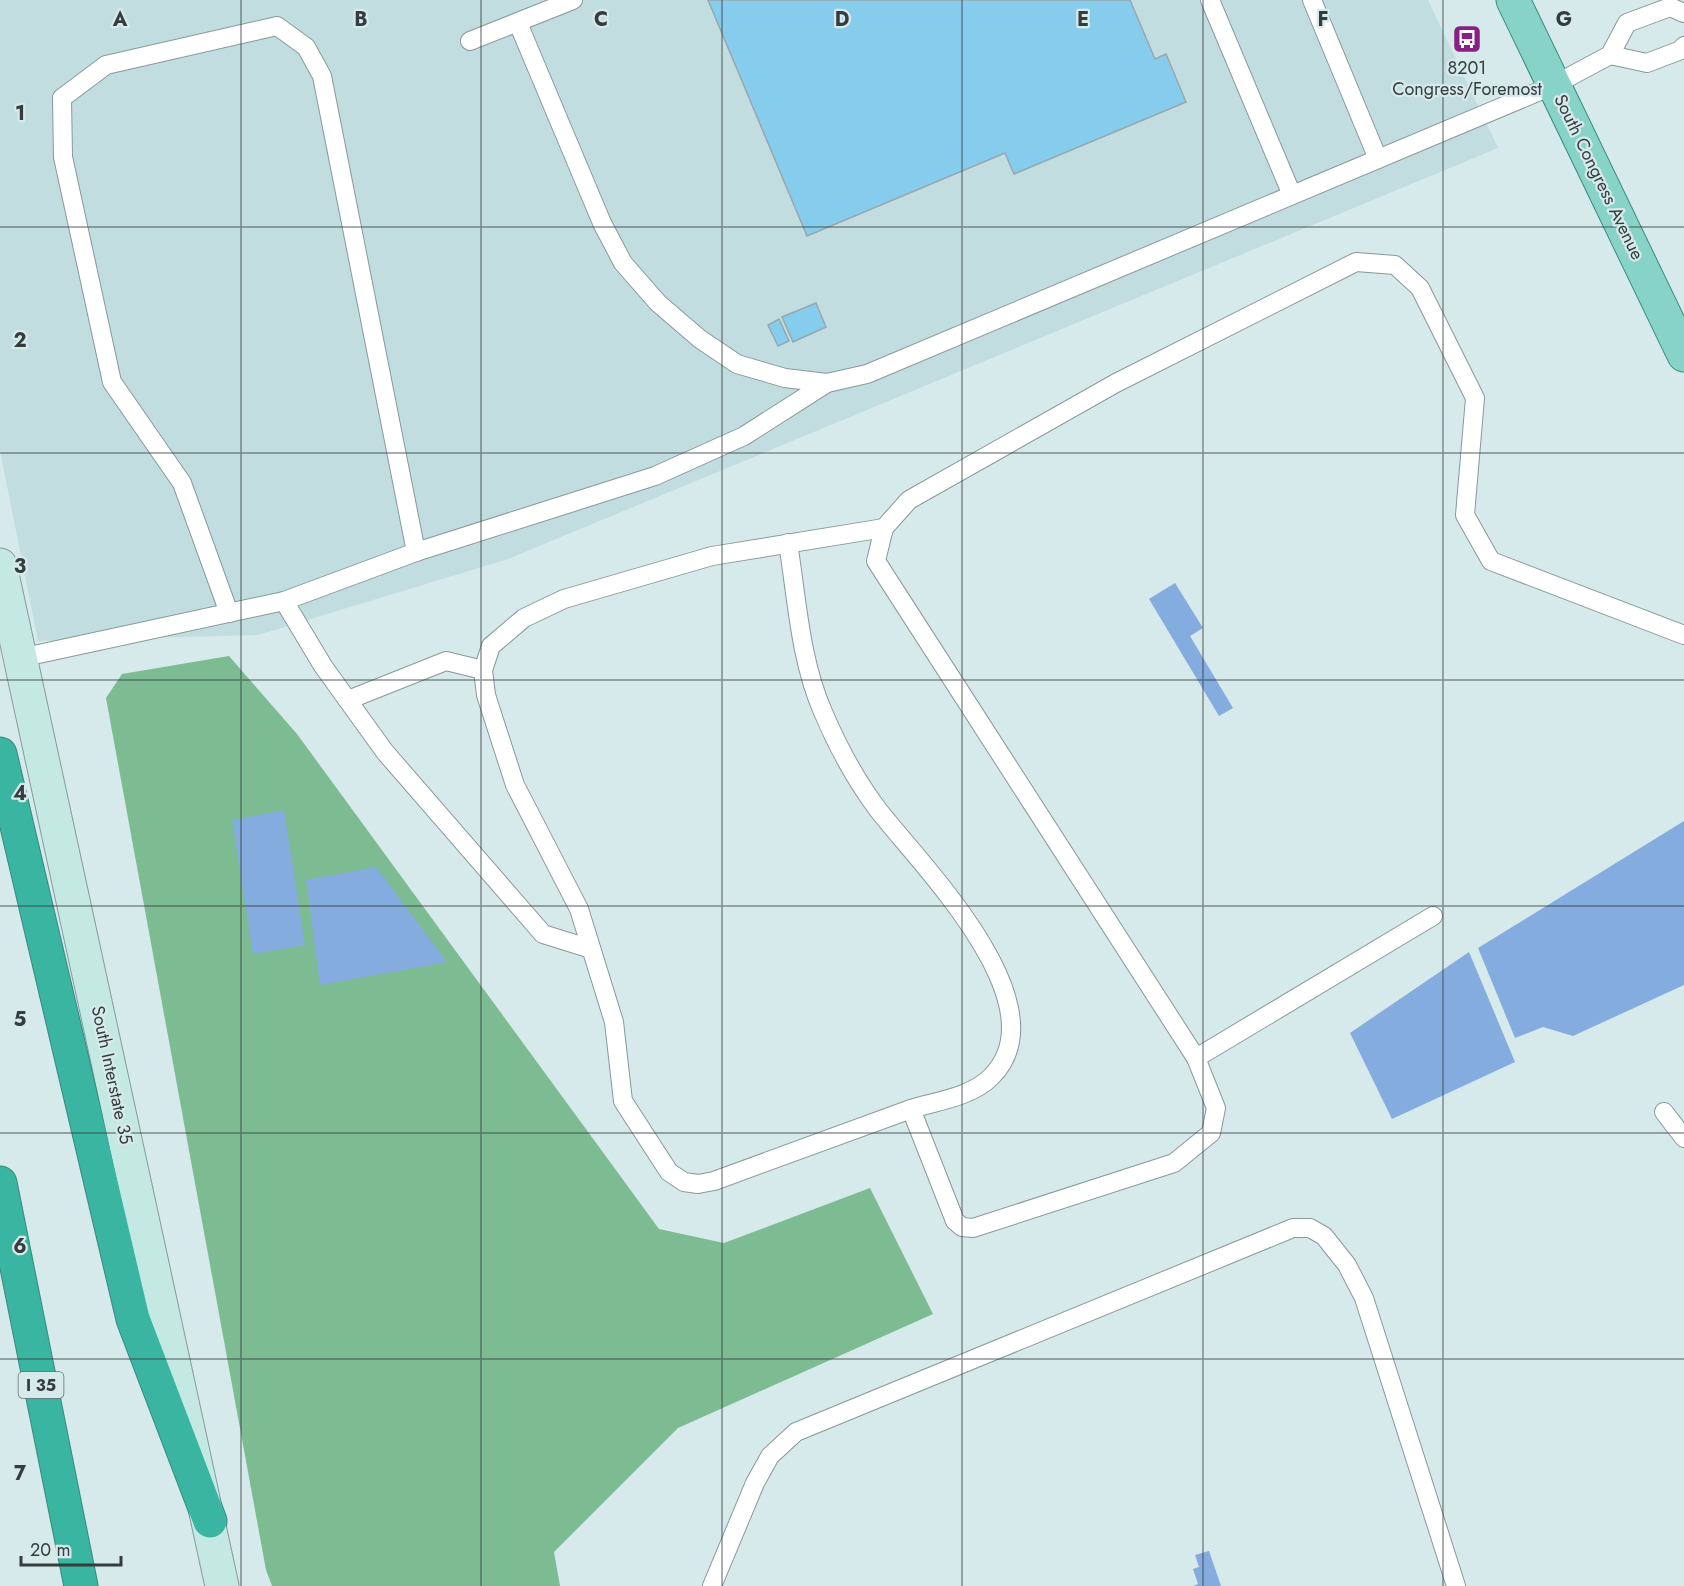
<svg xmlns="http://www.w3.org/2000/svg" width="1684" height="1586" font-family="Jost,sans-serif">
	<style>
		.built { fill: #c1dde0 }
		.forest { fill: #7dbb93 }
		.water { fill: #84acde }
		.building { fill: #85cced; stroke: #98a7ae; stroke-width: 1.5 }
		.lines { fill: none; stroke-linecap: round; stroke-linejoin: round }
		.service-casing { stroke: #88999b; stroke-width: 20 }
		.secondary-casing { stroke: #88999b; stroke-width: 35 }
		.primary-casing { stroke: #388b7e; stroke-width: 35 }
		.motorway-casing { stroke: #388b7e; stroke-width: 35 }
		.service { stroke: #fff; stroke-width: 18 }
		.secondary { stroke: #c4e9e3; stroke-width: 33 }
		.primary { stroke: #88d3c7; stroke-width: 33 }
		.motorway { stroke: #39b5a1; stroke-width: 33 }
		.grid { fill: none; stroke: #353c3d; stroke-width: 1.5; stroke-opacity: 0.55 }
		.labels { text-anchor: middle; stroke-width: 4.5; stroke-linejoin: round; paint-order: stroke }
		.shield { fill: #d6e9eb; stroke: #657071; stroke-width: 1.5 }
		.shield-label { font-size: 16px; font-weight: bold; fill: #353c3d }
		.poi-label { font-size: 18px; fill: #353c3d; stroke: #d6e9eb }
		.street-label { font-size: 18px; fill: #353c3d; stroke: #d6e9eb }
		.grid-label { font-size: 20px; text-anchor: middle; font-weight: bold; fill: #353c3d; stroke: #d6e9eb; stroke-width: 4.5; stroke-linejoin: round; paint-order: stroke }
	</style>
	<rect width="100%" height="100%" fill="#d6e9eb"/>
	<path class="built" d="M0 0H1428L1498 148 508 559 258 635 38 641 0 451Z"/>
	<path class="forest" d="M229 656 297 734 659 1229 724 1243 870 1188 933 1314 678 1428 554 1552 560 1586H272L266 1570 106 698 122 674Z"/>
	<g class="water">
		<path d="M1175 583 1203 628 1190 636 1233 708 1219 716 1149 599Z"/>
		<path d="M284 810 305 945 253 954 232 820Z"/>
		<path d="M1684 821V985L1573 1036 1543 1027 1515 1038 1478 948Z"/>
		<path d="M376 867 447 962 320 985 306 880Z"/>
		<path d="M1469 952 1515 1062 1392 1119 1350 1033Z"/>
		<path d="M1209 1551 1221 1586H1193L1198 1584 1193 1569 1199 1567 1195 1555Z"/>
	</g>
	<g class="building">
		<path d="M708 0H1130L1155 59 1166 54 1186 102 1014 174 1005 153 807 236Z"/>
		<path d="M816 303 826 327 793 342 782 317Z"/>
		<path d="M779 319 789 341 778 346 768 325Z"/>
	</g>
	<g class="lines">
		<g class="service-casing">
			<g id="service">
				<path d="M1210 0 1292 195"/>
				<path d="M1312 0 1378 159"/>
				<path d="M518 23 602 223 623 263 658 303 700 339 737 364 785 378 827 383 867 374 1554 85 1610 55 1627 23 1670 7 1684 13"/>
				<path d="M470 41 573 0"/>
				<path d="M1610 55 1647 63 1681 50 1684 46"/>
				<path d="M884 528 712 556 564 599 524 618 491 646 483 670 486 695 515 785 579 909 614 1022 623 1101 669 1172 684 1182 698 1184 714 1181 911 1109 955 1221 962 1227 973 1228 1174 1163 1211 1133 1216 1108 1196 1058"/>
				<path d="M788 543C797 599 800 660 823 712 837 745 857 782 879 811 922 866 1063 1006 991 1077 971 1097 937 1101 911 1109"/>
				<path d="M284 601 323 666 385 752 543 934 591 949"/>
				<path d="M229 613 182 483 112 382 63 157 62 98 106 65 277 26 306 47 322 76 416 552"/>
				<path d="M20 658 284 601 416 552 655 476 744 436 827 383"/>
				<path d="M348 700 446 661 483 670"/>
				<path d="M1433 916 1196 1058 876 561 884 528 909 500 1116 383 1356 262 1395 265 1420 288 1475 398 1465 515 1491 561 1684 635"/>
				<path d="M1664 1112 1684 1138"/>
				<path d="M712 1586 755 1483 770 1456 796 1432 1293 1228H1310L1324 1236 1347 1265 1364 1298 1456 1586"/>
			</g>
		</g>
		<g class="secondary-casing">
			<path id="secondary" d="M0 565 222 1586"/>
		</g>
		<g class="primary-casing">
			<path id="primary" d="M1513 0 1684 355"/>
		</g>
		<g class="motorway-casing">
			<g id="motorway">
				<path d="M0 754 133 1319 210 1521"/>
				<path d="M0 1183 81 1586"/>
			</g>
		</g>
		<use href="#service" class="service"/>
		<use href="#secondary" class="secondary"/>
		<use href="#primary" class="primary"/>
		<use href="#motorway" class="motorway"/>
	</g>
	<path class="grid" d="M241 0V1586M481 0V1586M722 0V1586M962 0V1586M1203 0V1586M1443 0V1586M0 227H1684M0 453H1684M0 680H1684M0 906H1684M0 1133H1684M0 1359H1684"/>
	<defs>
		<g id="bus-square" transform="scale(1.5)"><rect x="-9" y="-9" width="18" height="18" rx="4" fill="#871f86" stroke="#d6e9eb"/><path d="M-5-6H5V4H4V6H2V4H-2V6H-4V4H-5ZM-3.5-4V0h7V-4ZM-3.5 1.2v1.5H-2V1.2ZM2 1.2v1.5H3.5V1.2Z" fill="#fff"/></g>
	</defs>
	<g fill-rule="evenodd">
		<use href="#bus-square" x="1467" y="39"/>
	</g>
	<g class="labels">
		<rect class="shield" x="18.5" y="1372" width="45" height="26" rx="4.5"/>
		<g class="shield-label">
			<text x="41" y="1391">I 35</text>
		</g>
		<g class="poi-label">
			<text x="1467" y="74">8201<tspan x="1467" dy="21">Congress/Foremost</tspan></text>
		</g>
		<g class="street-label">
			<text transform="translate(1599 177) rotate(64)" y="6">South Congress Avenue</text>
			<text transform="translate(112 1075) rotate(78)" y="6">South Interstate 35</text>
		</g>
	</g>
	<g class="grid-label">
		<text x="120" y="26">A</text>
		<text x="361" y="26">B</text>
		<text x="601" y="26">C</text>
		<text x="842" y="26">D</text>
		<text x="1083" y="26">E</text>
		<text x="1323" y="26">F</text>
		<text x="1564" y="26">G</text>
		<text x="20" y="120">1</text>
		<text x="20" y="347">2</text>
		<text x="20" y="573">3</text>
		<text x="20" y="800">4</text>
		<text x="20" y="1026">5</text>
		<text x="20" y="1253">6</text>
		<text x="20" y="1480">7</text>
	</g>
	<path d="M21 1556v9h100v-9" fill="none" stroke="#353c3d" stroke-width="3"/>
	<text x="30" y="1556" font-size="18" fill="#353c3d" stroke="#d6e9eb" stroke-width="4.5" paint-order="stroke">20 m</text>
</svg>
